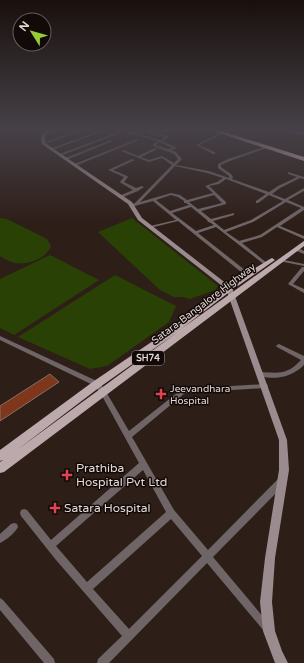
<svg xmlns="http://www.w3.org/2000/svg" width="304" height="663" font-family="'Varela Round',sans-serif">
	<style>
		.green { fill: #294104 }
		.building { fill: #7e371b; stroke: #847069 }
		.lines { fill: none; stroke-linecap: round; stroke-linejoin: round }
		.street { fill: #6f6567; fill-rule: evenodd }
		.secondary { fill: #9a8b8e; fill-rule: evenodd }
		.primary { fill: #bca9ac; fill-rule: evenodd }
		.highway { fill: #dbc4c7; fill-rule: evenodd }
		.health-dot { fill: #e0444e; stroke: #110a08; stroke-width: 1.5 }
		.labels { text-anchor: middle; stroke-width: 3; stroke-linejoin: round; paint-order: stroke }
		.shield { fill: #110a08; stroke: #a59b98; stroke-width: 1 }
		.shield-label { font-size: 9px; font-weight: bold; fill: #e4d9d5 }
		.street-label { font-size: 10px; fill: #e4d9d5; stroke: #110a08 }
		.poi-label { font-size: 10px; fill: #e4d9d5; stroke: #110a08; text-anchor: start }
		.near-poi-label { font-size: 12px; fill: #e4d9d5; stroke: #110a08; text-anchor: start }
	</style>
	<rect width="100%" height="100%" fill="#2e1e18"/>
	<g class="green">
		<path d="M0 218 7 219 47 239 51 246C46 259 28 265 15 263 10 262 5 259 0 256Z"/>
		<path d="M132 218 218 286 215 290 190 299 183 297H174L160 290 98 232Z"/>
		<path d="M50 255 99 280 14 335 0 328V279Z"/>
		<path d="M115 275 176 306 169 322 107 366 90 369 18 337Z"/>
	</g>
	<path class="building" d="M50 374 59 382 0 421V406Z"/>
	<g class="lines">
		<g class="street">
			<path d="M33 130H36L46 134 44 135Z"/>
			<path d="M46 130 53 131 60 130 53 133 46 132Z"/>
			<path d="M81 130H85L44 144 42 143Z"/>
			<path d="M103 130H107L52 150 49 149Z"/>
			<path d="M119 130H123L160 140 165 137 148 133 149 130H151V132L168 136V138L162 141 177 148 171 150 176 152 182 159 176 165 209 171 229 178V176L218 168V164L228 159 267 146V148L230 161 221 165V167L231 174 233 177 232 179 269 192 278 186 297 177 288 174V172L304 177V179L300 178 280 188 272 194 285 199 304 188V191L288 200 304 207V210L280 226 304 236V239L277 227 262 237 242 243 267 263V264L265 265 216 227 198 233 250 274V275L248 276H246L178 221 150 228V226L176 220 153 201 131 207 129 206 135 203 136 202 172 165 162 158 149 162 121 151 124 150 138 156 155 148 157 149 156 150 141 157 149 160 162 156 174 163 178 159 174 154 153 146V144L158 141ZM160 142 172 148 168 149 156 145ZM175 166 207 173 223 178 217 182 205 186 213 193 187 200 180 195 171 193 140 202ZM226 179 266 194 256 201V203H258L269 195 283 201 251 220 224 230 213 221 234 215V213L211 219 201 211 226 204V202L209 186 219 184ZM171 195 178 197 184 201V203H186L189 205 170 211 156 200ZM214 195 222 203 198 209 189 202ZM286 202 301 208 260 235 239 241 226 232 253 222ZM191 207 207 220 208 222H209L214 225 196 231 172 213Z"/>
			<path d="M273 130H281L274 131Z"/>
			<path d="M283 130H288L304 133V135Z"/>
			<path d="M118 132 120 133 60 156 57 155Z"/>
			<path d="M223 132 225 133 199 145 215 152V154H213L196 145Z"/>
			<path d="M137 139 139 140 75 166 72 165Z"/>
			<path d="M111 140 113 141 66 160 63 159Z"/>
			<path d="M132 159 135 160 113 170 127 176 128 177 124 182 136 188 142 186 144 187 138 191 121 198H119V196L133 190 121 183 120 182 124 177 108 170Z"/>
			<path d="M294 248H298L304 251V254L294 250Z"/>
			<path d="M279 259 304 264V266L279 261Z"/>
			<path d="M302 267H304V271L293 284 304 289V293L288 284Z"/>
			<path d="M0 336 99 382 105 390 129 431 182 389 265 384H267L268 386 267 388H265L185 393 132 437 174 510 208 550 278 479 281 478 284 479 285 482 284 485 213 557 270 625 272 628 270 631 267 633 264 631 207 563 109 663H97L98 659 122 636 56 560 21 516 20 513 21 510 24 509 27 510 51 540 139 463 101 394 95 386 0 340ZM143 470 166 512 87 582 56 546ZM171 519 202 556 129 629 93 589Z"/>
			<path d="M279 344 304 356V365C291 378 275 380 258 376L257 374 258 372H260C279 373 287 375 301 360L277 347 276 346 277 345Z"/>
			<path d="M14 523 17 524 18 527C15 533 6 540 0 543V534L11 524Z"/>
			<path d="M0 598 3 600 54 659 55 663H44L0 610Z"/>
		</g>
		<path class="secondary" d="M47 130H51L45 136V143L132 202 142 218 232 288 287 440 289 470 275 558 272 602 275 631 282 651 288 663H275L263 631 260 602 265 558 279 470V440L226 289 138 220 128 204 42 144 41 136Z"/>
		<path class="primary" d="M304 241V246L4 472 0 473V462L3 460 0 461V450L94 381 175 326 226 286 270 259 272 258 275 260 232 290 181 329ZM179 331 17 450 100 387Z"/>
		<path class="highway" d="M210 130H218L304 157V161Z"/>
	</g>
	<linearGradient id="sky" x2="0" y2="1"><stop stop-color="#19100d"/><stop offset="0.58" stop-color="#464148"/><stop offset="1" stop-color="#464148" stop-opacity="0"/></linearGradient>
	<rect width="304" height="223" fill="url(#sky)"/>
	<g class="health-dot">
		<path d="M159 388h4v4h4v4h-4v4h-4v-4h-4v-4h4z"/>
		<path d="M65 469h4v4h4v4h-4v4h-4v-4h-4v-4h4z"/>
		<path d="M53 502h4v4h4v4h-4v4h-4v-4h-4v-4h4z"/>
	</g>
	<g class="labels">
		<rect class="shield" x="132" y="351" width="32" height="14" rx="3"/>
		<g class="shield-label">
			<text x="148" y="361">SH74</text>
		</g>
		<g class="street-label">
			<text transform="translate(203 303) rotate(-37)" y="4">Satara-Bangalore Highway</text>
		</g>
		<g class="poi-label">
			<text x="170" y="392">Jeevandhara<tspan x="170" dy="12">Hospital</tspan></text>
		</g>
		<g class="near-poi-label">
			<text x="76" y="472">Prathiba<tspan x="76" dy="14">Hospital Pvt Ltd</tspan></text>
			<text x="64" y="512">Satara Hospital</text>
		</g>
	</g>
	<g transform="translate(32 32) rotate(307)"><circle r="19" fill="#110a08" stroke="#655d5a"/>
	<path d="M0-3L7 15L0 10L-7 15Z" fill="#99cb36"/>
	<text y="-6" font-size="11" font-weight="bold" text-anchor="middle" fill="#e4d9d5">N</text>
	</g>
</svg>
